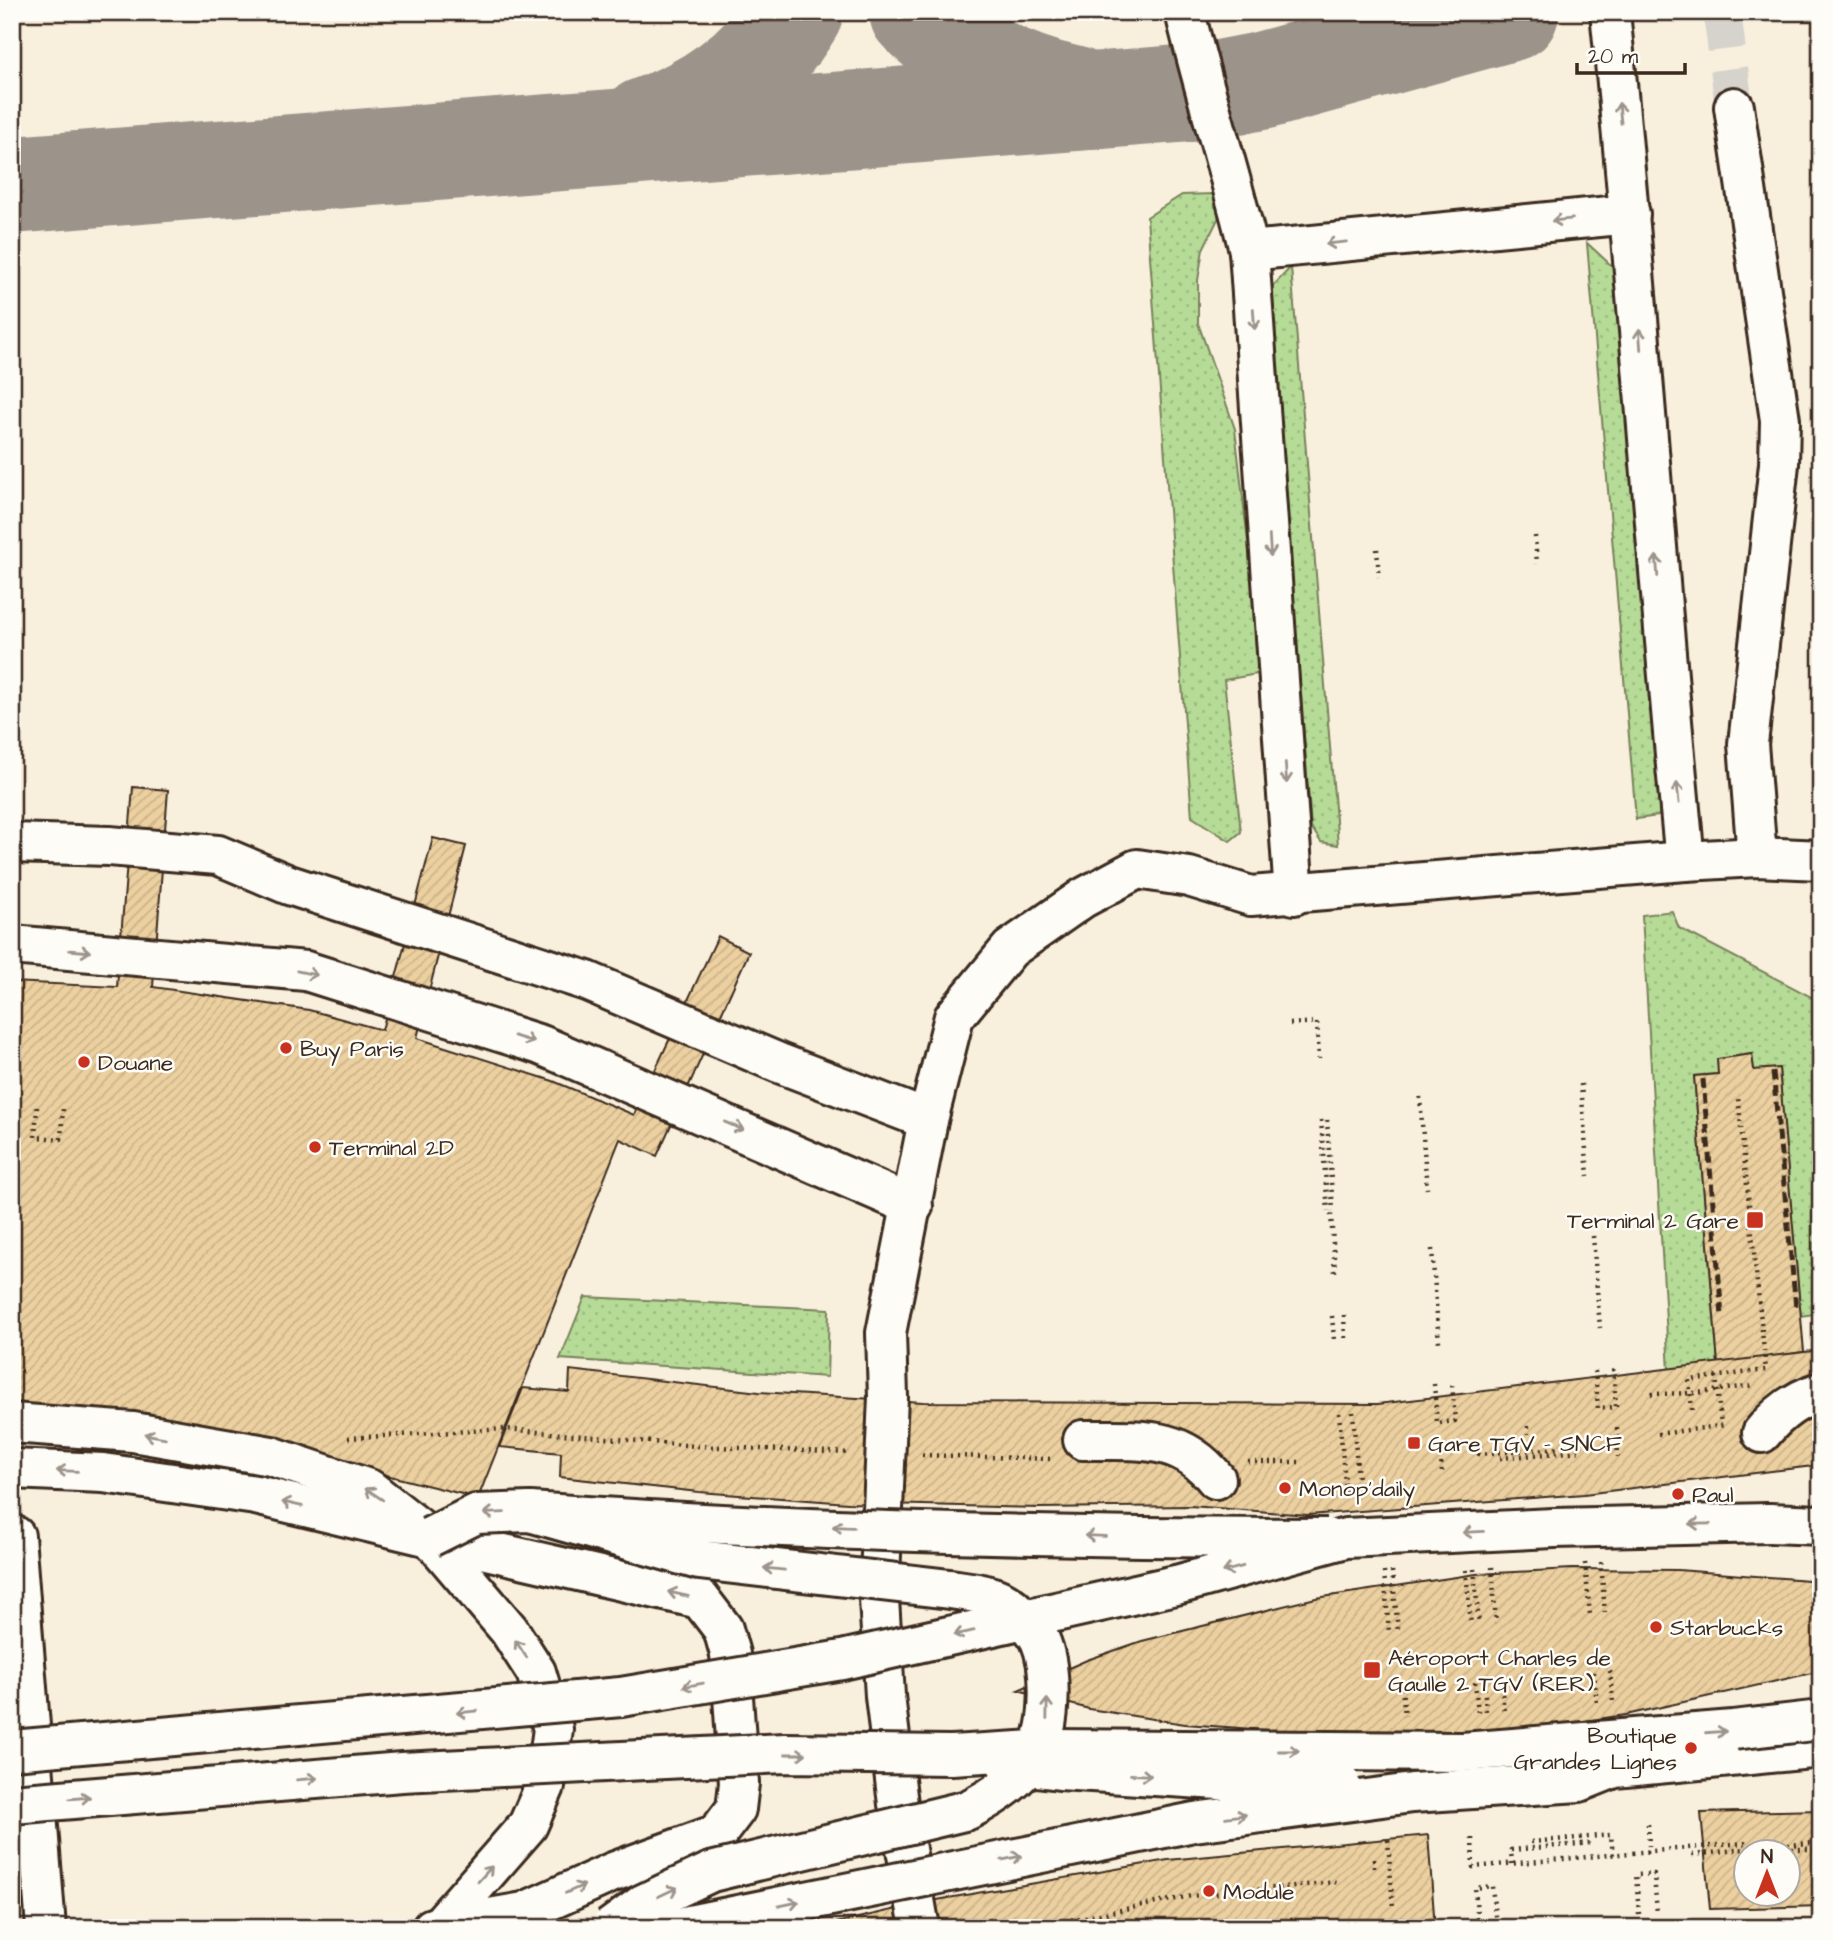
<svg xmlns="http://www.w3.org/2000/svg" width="1833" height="1940" font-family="'Architects Daughter',sans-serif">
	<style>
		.built { fill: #f8efdd; fill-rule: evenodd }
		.grass { fill: url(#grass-dots); stroke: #78825a; stroke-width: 2 }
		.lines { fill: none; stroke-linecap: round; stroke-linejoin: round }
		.taxiway { stroke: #9c938a; stroke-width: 98 }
		.building { fill: url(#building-hatch); stroke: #3b2a1e; stroke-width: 2; fill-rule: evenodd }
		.minor-tunnel { stroke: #d6d2cc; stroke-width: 38; stroke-dasharray: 38 19; stroke-linecap: butt }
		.minor-casing { stroke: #3b2a1e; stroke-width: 44 }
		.major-casing { stroke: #3b2a1e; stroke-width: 44 }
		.path { stroke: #3b2a1e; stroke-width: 4.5; stroke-dasharray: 2 5; stroke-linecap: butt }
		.minor { stroke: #fdfcf7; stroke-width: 38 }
		.major { stroke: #fdfcf7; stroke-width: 38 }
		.rail { stroke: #3b2a1e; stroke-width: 5; stroke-dasharray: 10 5; stroke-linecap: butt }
		.minor-bridge-casing { stroke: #3b2a1e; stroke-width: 44; stroke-linecap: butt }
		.major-bridge-casing { stroke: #3b2a1e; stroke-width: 44; stroke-linecap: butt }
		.minor-bridge { stroke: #fdfcf7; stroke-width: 38 }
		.major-bridge { stroke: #fdfcf7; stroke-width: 38 }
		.oneway { stroke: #9c938a }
		.poi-dot { fill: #c8321e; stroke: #fdfcf7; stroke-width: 2.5 }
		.labels { text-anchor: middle; stroke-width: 5; stroke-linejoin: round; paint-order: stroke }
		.poi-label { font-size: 23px; fill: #3b2a1e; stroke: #fdfcf7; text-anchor: start }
	</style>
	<defs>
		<pattern id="grass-dots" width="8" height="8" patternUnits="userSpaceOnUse" patternTransform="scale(1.75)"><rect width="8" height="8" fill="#b5db97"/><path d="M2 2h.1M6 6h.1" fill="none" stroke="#9dbc82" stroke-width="1.8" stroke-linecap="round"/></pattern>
		<pattern id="building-hatch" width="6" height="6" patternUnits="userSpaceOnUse" patternTransform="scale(1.75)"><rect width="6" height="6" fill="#ecd0a0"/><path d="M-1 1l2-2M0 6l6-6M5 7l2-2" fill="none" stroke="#cbb389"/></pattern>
	</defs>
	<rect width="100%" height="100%" fill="#fdfcf7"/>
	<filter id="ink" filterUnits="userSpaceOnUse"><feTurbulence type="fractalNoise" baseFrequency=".0143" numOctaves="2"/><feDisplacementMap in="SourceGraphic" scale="14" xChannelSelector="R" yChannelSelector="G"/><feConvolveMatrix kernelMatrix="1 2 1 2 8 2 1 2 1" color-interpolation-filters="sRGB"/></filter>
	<g filter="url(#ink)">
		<path class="built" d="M12 12H1821V1928H12ZM1745 1853H1787V1895H1745Z"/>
		<g class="grass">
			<path d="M1213 194 1219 217 1203 249 1198 280V323L1235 429 1263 673 1224 680 1241 832 1230 841 1192 817 1147 217 1182 195Z"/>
			<path d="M1587 243 1613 267 1622 292 1663 806 1658 816 1636 819Z"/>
			<path d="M1291 267 1338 845 1321 842 1311 827 1270 289Z"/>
			<path d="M1672 911 1679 928 1821 1002V1313L1800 1316 1779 1068 1754 1070 1752 1054 1718 1059V1074L1694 1076 1718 1364 1669 1371 1642 915Z"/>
			<path d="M585 1297 829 1309 827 1377 560 1359Z"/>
		</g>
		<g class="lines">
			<g class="taxiway">
				<path d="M918 12C960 56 1013 82 1072 95"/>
				<path d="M647 126C708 105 760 68 794 12"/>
				<path d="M12 185 1204 92 1261 81 1510 12"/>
			</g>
		</g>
		<g class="building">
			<path d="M133 787 168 790 153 987 309 1010 382 1030 433 838 466 846 417 1038 553 1081 634 1115 718 936 749 952 657 1156 620 1139 478 1498 214 1432 12 1410V982L117 987Z"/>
			<path d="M1752 1054 1754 1070 1779 1068 1804 1352 1718 1364 1694 1076 1718 1074 1717 1059Z"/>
			<path d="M1821 1350V1465L1584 1494 1308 1515 1190 1506 1040 1508 848 1503 699 1492 560 1477 561 1453 499 1447 523 1388 569 1392 570 1370 759 1392 923 1402 1378 1404Z"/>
			<path d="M1572 1569 1678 1570 1821 1581V1671L1626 1715 1555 1725 1419 1735 1295 1732 1185 1724 1089 1709 1018 1690 1087 1660 1142 1641 1316 1598 1476 1574Z"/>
			<path d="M1821 1810V1906L1710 1909 1701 1813ZM1745 1853H1787V1895H1745Z"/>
			<path d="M1428 1835 1435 1928H815L931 1901 1168 1860Z"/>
		</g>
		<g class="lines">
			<path class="minor-tunnel" d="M1722 12 1734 107"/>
			<g class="minor-casing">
				<g id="minor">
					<path d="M1185 12C1204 93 1230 171 1249 251L1294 895"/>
					<path d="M1610 12C1639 295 1657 578 1685 861"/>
					<path d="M1734 107 1780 420 1779 464 1748 744 1757 857"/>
					<path d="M1249 251 1630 214"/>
					<path d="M12 843 109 846 218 855 289 885 587 981 779 1063 928 1120"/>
					<path d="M12 945 306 971 541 1045 913 1206"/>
					<path d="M12 1423 133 1432 271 1456 369 1489 430 1537 700 1599 723 1629 730 1654 739 1783 736 1809 717 1834 613 1872 524 1912 432 1928"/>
					<path d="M1762 1433C1778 1413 1796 1399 1821 1392"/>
					<path d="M1083 1440C1138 1441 1179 1433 1216 1479"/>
					<path d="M12 1469 103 1473 256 1495 430 1537 509 1630 536 1672 553 1729 545 1786 528 1825 438 1928"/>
					<path d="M12 1536H15L46 1928"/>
					<path d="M1720 1758 1821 1748"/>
					<path d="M920 1928 898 1804 885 1696 879 1599 888 1397 886 1333 928 1120 954 1017 1010 949 1083 898 1137 869 1189 877 1251 896 1685 861 1757 857 1821 860"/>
				</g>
			</g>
			<g class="major-casing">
				<path id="major" d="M1769 1523 1821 1525"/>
			</g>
			<g class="path">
				<path d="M1535 536 1537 564"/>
				<path d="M1377 549 1379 577"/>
				<path d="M1290 1024 1317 1022 1319 1059"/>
				<path d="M1581 1084 1588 1176"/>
				<path d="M1420 1097 1427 1189"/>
				<path d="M37 1107 35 1137 61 1139 63 1108"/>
				<path d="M1321 1120 1328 1211"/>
				<path d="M1327 1120 1333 1211"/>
				<path d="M1331 1214 1335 1272"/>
				<path d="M1593 1236 1600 1328"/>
				<path d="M1432 1249 1439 1342"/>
				<path d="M1344 1315 1345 1339"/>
				<path d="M1332 1316 1334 1339"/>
				<path d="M1595 1371 1598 1408 1616 1407 1613 1368"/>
				<path d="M1716 1376 1721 1425"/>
				<path d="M1434 1384 1437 1423 1455 1421 1452 1383"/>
				<path d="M1651 1394 1697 1393 1755 1385"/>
				<path d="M1692 1410 1689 1380 1766 1370 1738 1097"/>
				<path d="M1353 1412 1359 1494"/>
				<path d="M1339 1413 1346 1495"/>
				<path d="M1528 1426V1434"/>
				<path d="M1617 1428 1618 1457"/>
				<path d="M1658 1434 1726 1425"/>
				<path d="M348 1438 505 1429 696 1446 850 1453"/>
				<path d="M1479 1446V1454L1560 1448"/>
				<path d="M1440 1449 1442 1472"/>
				<path d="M922 1455 1053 1459"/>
				<path d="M1500 1458 1581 1451 1579 1431"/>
				<path d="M1248 1462H1303"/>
				<path d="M1601 1562 1605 1614"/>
				<path d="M1585 1563 1590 1615"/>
				<path d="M1492 1567 1496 1623"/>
				<path d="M1474 1569 1479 1624"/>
				<path d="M1466 1570 1471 1625"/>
				<path d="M1392 1571 1398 1630"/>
				<path d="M1384 1572 1389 1632"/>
				<path d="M1610 1671 1613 1702"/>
				<path d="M1594 1672 1597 1704"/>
				<path d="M1501 1680 1504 1712"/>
				<path d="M1484 1681 1486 1712"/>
				<path d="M1475 1682 1478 1713"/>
				<path d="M1402 1688 1405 1716"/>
				<path d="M1648 1824 1649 1846"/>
				<path d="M1472 1838 1473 1867 1744 1843 1760 1849H1821"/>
				<path d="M1388 1840 1393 1908"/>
				<path d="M1531 1842 1611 1835 1613 1856"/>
				<path d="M1767 1847 1821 1842"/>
				<path d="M1692 1855 1754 1848"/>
				<path d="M1374 1859V1868"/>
				<path d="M1512 1864 1511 1850 1591 1843"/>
				<path d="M1639 1914 1636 1875 1654 1874 1657 1913"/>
				<path d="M1478 1926 1475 1888 1492 1886 1496 1925"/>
				<path d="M1030 1928 1191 1896 1337 1882"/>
			</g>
			<use href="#minor" class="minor"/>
			<use href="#major" class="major"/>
			<g class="rail">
				<path d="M1773 1072 1796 1308"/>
				<path d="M1703 1079 1722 1317"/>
			</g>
			<g class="minor-bridge-casing">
				<g id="minor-bridge">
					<path d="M530 1512 699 1560 950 1589C970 1592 997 1594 1012 1607 1021 1615 1035 1630 1040 1640 1052 1667 1052 1725 1037 1751 1022 1779 995 1796 968 1810L711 1872 643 1904 610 1928"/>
					<path d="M430 1537 476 1514 530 1512C795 1532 1062 1538 1327 1538"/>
					<path d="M1006 1763 1060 1770 1219 1780 1340 1782"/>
					<path d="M674 1928 1194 1822 1412 1793 1579 1782 1614 1768 1720 1758"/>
				</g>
			</g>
			<g class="major-bridge-casing">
				<g id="major-bridge">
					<path d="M12 1750 621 1697 842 1660 1180 1584 1346 1538 1554 1528 1769 1523"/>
					<path d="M12 1804 402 1772 785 1753 951 1755 1053 1749 1463 1752 1733 1730 1821 1720"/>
				</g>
			</g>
			<use href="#minor-bridge" class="minor-bridge"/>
			<use href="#major-bridge" class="major-bridge"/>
		</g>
		<defs><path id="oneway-shaft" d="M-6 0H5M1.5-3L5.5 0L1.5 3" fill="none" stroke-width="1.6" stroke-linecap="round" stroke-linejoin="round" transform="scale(1.75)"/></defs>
		<g class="oneway">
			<use href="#oneway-shaft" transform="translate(1620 113) rotate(-96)"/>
			<use href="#oneway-shaft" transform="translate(1562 220) rotate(174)"/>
			<use href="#oneway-shaft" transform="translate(1336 243) rotate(174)"/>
			<use href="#oneway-shaft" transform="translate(1254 319) rotate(86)"/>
			<use href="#oneway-shaft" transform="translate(1640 339) rotate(-94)"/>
			<use href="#oneway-shaft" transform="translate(1270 546) rotate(86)"/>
			<use href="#oneway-shaft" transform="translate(1657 566) rotate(-94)"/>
			<use href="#oneway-shaft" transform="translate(1286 773) rotate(86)"/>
			<use href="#oneway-shaft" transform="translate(1678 793) rotate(-96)"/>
			<use href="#oneway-shaft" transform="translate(80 951) rotate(5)"/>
			<use href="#oneway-shaft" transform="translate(307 973) rotate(12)"/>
			<use href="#oneway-shaft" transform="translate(524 1039) rotate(17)"/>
			<use href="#oneway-shaft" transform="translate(734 1126) rotate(23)"/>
			<use href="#oneway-shaft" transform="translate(155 1436) rotate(-170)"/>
			<use href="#oneway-shaft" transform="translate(67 1471) rotate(-178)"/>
			<use href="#oneway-shaft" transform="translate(374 1494) rotate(-146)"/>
			<use href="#oneway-shaft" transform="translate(292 1504) rotate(-167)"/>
			<use href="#oneway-shaft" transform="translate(494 1513) rotate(178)"/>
			<use href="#oneway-shaft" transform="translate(1700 1524) rotate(179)"/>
			<use href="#oneway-shaft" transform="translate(843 1527) rotate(-178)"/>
			<use href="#oneway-shaft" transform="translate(1473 1532) rotate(177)"/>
			<use href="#oneway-shaft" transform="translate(1095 1536) rotate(-178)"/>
			<use href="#oneway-shaft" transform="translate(774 1569) rotate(-174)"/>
			<use href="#oneway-shaft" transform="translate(1233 1569) rotate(165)"/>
			<use href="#oneway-shaft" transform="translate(678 1594) rotate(-167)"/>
			<use href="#oneway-shaft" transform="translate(964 1633) rotate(167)"/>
			<use href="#oneway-shaft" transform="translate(521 1649) rotate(-123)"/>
			<use href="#oneway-shaft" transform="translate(693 1685) rotate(170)"/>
			<use href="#oneway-shaft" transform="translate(1047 1709) rotate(-89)"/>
			<use href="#oneway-shaft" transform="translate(467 1712) rotate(174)"/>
			<use href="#oneway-shaft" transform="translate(1716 1732) rotate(-4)"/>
			<use href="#oneway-shaft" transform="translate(1289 1751)"/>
			<use href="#oneway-shaft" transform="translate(796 1754)"/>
			<use href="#oneway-shaft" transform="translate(1141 1775) rotate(3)"/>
			<use href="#oneway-shaft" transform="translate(307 1779) rotate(-5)"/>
			<use href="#oneway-shaft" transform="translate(80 1798) rotate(-5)"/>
			<use href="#oneway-shaft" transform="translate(1236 1816) rotate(-8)"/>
			<use href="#oneway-shaft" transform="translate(1012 1858) rotate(-12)"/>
			<use href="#oneway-shaft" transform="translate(485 1874) rotate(-48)"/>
			<use href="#oneway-shaft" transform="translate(575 1889) rotate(-24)"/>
			<use href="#oneway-shaft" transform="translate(668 1892) rotate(-25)"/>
			<use href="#oneway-shaft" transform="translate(789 1904) rotate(-12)"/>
		</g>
	</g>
	<g class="poi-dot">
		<circle cx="286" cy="1048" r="7"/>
		<circle cx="84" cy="1062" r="7"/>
		<circle cx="315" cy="1147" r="7"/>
		<rect x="1746" y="1211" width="18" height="18" rx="3.5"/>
		<rect x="1407" y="1436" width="14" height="14" rx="3.5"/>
		<circle cx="1285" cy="1488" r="7"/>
		<circle cx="1678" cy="1494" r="7"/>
		<circle cx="1656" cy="1627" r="7"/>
		<rect x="1363" y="1661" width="18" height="18" rx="3.5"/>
		<circle cx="1691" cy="1748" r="7"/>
		<circle cx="1209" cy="1891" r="7"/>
	</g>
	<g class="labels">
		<g class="poi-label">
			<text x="300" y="1056">Buy Paris</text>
			<text x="98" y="1070">Douane</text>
			<text x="329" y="1155">Terminal 2D</text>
			<text x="1739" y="1228" text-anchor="end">Terminal 2 Gare</text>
			<text x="1428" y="1451">Gare TGV - SNCF</text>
			<text x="1299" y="1496">Monop'daily</text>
			<text x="1692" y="1502">Paul</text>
			<text x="1670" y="1635">Starbucks</text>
			<text x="1388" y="1665">Aéroport Charles de<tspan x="1388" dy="26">Gaulle 2 TGV (RER)</tspan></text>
			<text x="1677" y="1743" text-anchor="end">Boutique<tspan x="1677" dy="26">Grandes Lignes</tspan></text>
			<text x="1223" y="1899">Module</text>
		</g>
	</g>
	<rect width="1833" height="1940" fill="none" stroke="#fdfcf7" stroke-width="42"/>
	<rect x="21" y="21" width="1791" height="1898" fill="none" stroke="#3b2a1e" stroke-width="2.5" filter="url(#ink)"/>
	<g transform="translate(1767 1873)"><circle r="33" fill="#fdfcf7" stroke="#afa8a0" stroke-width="2"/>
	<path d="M0-5L12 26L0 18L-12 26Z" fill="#c8321e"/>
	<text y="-10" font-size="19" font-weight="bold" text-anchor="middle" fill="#3b2a1e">N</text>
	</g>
	<path d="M1577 63v10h108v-10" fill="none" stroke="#3b2a1e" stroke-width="3.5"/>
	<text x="1588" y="63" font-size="21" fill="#3b2a1e" stroke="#fdfcf7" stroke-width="5" paint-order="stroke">20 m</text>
</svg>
